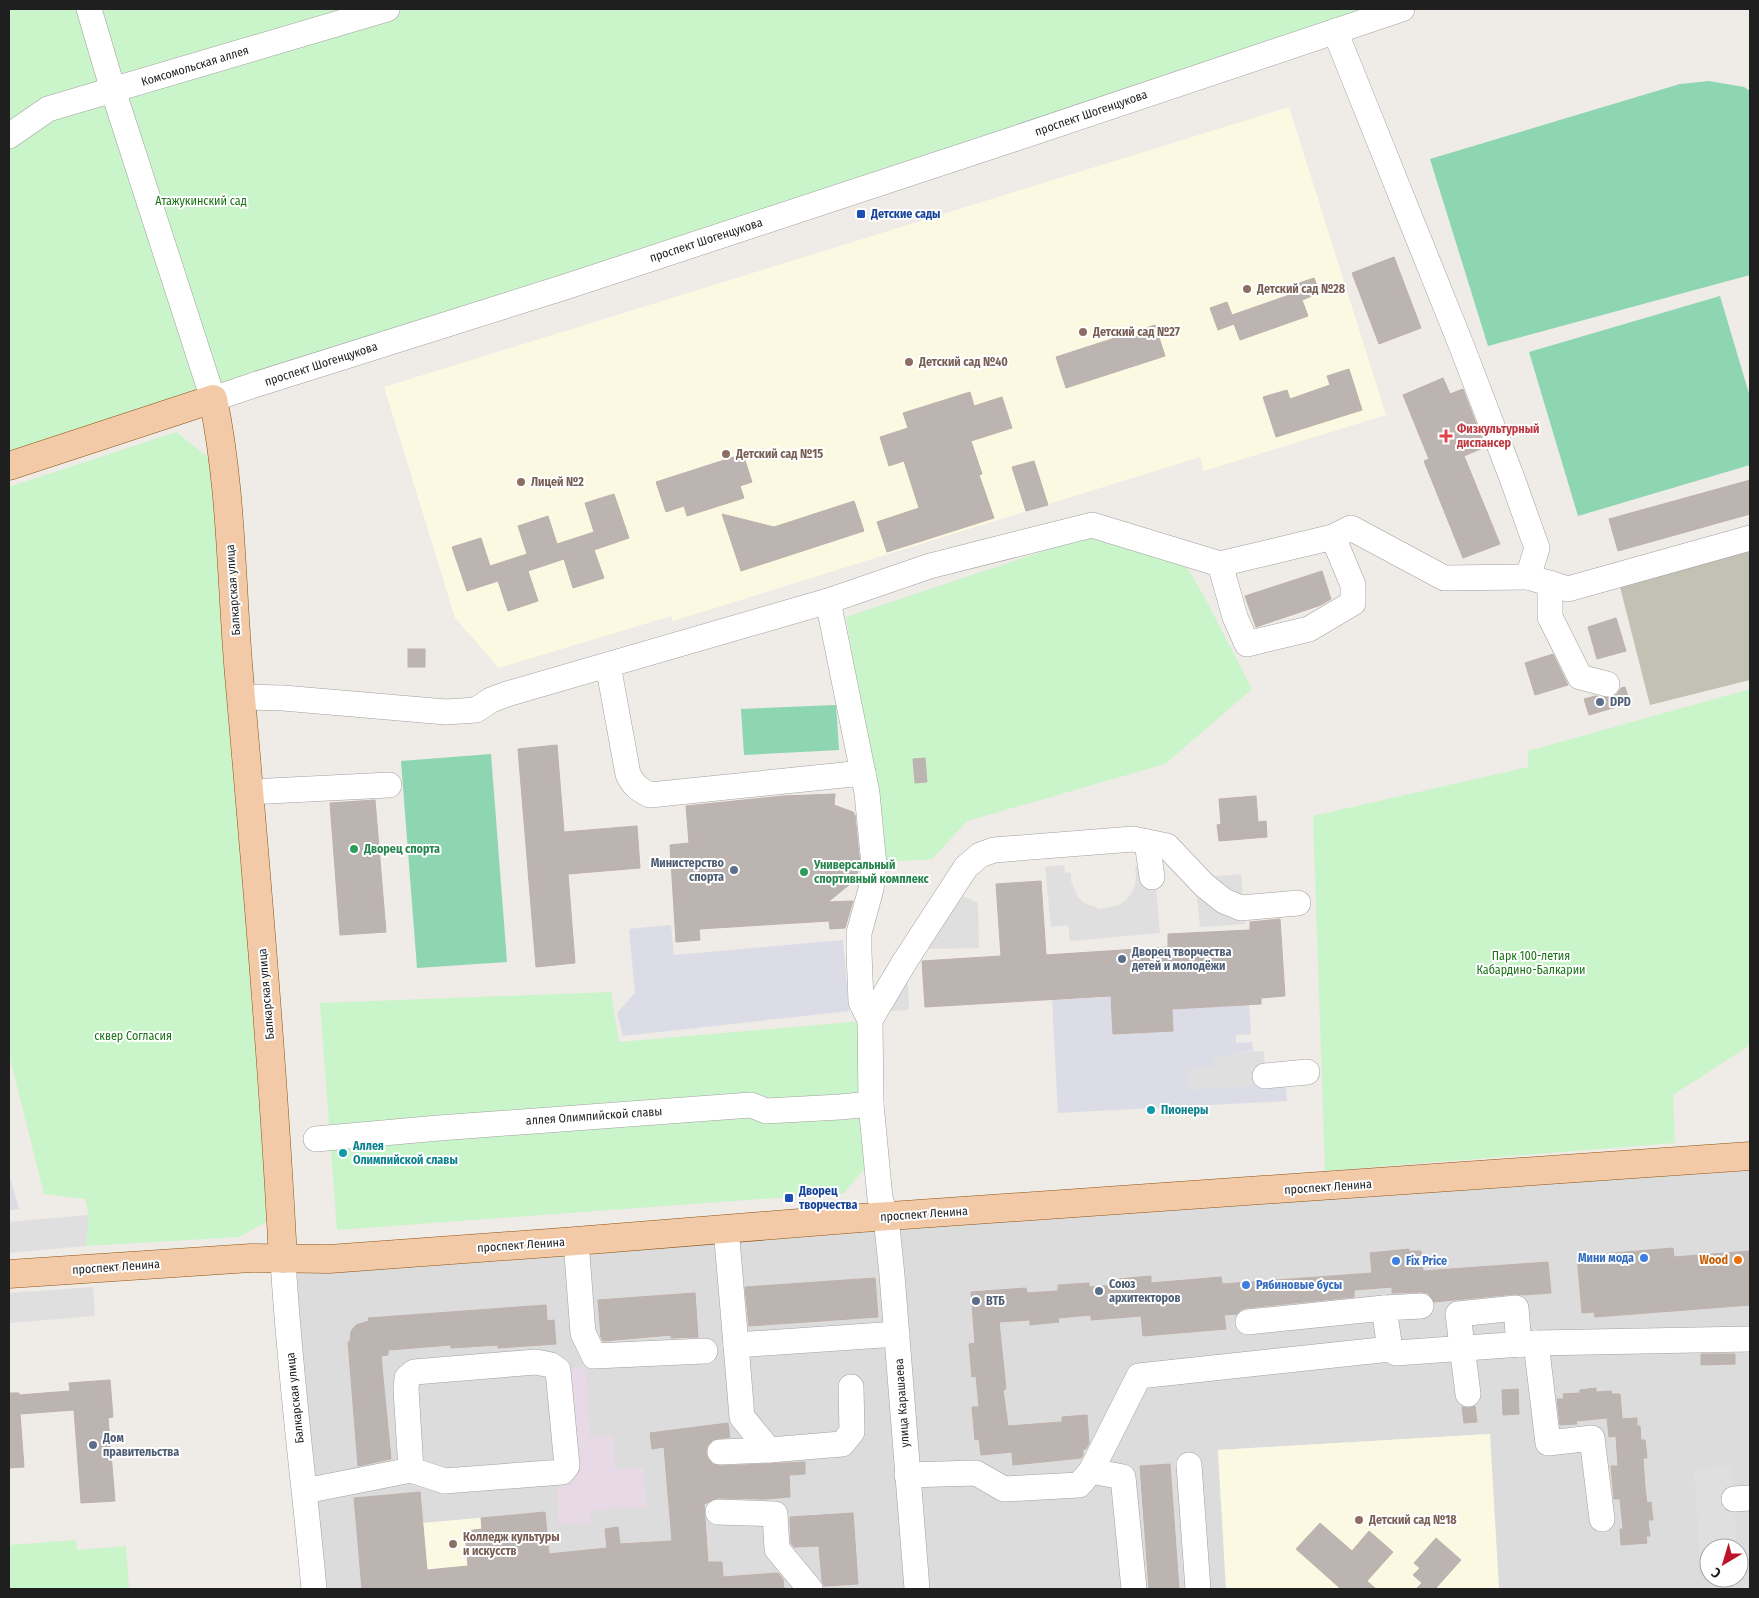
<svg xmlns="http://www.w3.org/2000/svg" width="1759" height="1598" font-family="'Fira Sans Condensed',sans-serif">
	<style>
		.residential { fill: #dddcdd; fill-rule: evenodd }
		.industrial { fill: #e7d9e6 }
		.education { fill: #fcf9e3 }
		.construction { fill: #c3c1b3 }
		.park { fill: #caf4c9 }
		.pitch { fill: #8dd6b1 }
		.parking { fill: #dfdfdf }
		.plaza { fill: #dbdce5 }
		.building { fill: #bcb4b0; stroke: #bfb1ab }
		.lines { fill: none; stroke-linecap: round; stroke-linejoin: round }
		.minor-casing { stroke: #a0a0a0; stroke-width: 26 }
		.major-casing { stroke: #8c540f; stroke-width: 29 }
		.minor { stroke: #fff; stroke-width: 25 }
		.major { stroke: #f3caa8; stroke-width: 28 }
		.transit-dot { fill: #1a4fb4; stroke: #fff; stroke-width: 2 }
		.education-dot { fill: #8d6e63; stroke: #fff; stroke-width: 2 }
		.health-dot { fill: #e0444e; stroke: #fff; stroke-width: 2 }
		.service-dot { fill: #5c6f8a; stroke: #fff; stroke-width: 2 }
		.leisure-dot { fill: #2e9e5b; stroke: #fff; stroke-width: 2 }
		.culture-dot { fill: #0f9aa8; stroke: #fff; stroke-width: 2 }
		.shop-dot { fill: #3f7fe0; stroke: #fff; stroke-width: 2 }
		.food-dot { fill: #e8710a; stroke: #fff; stroke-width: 2 }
		.labels { text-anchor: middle; stroke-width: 4; stroke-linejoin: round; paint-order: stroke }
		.street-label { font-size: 12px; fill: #1f1f1f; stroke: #fff }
		.park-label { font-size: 12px; fill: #1a7417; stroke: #fff }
		.transit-label { font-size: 12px; font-weight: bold; fill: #164399; stroke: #fff; text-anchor: start }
		.education-label { font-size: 12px; font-weight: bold; fill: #785e54; stroke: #fff; text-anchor: start }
		.health-label { font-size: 12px; font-weight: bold; fill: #be3a42; stroke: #fff; text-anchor: start }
		.service-label { font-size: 12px; font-weight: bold; fill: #4e5e75; stroke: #fff; text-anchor: start }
		.leisure-label { font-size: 12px; font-weight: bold; fill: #27864d; stroke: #fff; text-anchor: start }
		.culture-label { font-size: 12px; font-weight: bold; fill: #0d838f; stroke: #fff; text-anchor: start }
		.shop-label { font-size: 12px; font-weight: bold; fill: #366cbe; stroke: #fff; text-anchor: start }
		.food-label { font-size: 12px; font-weight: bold; fill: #c56008; stroke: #fff; text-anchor: end }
	</style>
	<rect width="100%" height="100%" fill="#efebe7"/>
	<path class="residential" d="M1750 1156V1589H1499L1489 1434 1218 1450 1226 1589H516L514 1568 545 1512 422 1523 354 1498 363 1589H314L283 1259ZM1709 1548H1739V1578H1709Z"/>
	<path class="industrial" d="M586 1367 590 1437 613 1436 615 1469 644 1468 646 1507 590 1510 591 1523 559 1525 557 1486 572 1485 565 1368Z"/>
	<g class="education">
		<path d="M1289 107 1386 415 1204 471 1200 457 673 621 671 616 499 668 455 618 384 387Z"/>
		<path d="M1490 1434 1499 1589H1226L1218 1450Z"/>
		<path d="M420 1492 423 1523 545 1512 550 1564 514 1568 516 1589H363L354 1498Z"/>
	</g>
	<path class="construction" d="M1750 550V680L1650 705 1619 583Z"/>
	<g class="park">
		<path d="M9 9H1402L9 466Z"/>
		<path d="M176 432 210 459 271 1219 239 1237 86 1246 89 1215 85 1199 44 1194 9 1054V487Z"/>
		<path d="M1095 534 1187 567 1205 598 1252 689 1165 764 967 821 932 859 884 862 846 617Z"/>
		<path d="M1750 689V1045L1673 1095 1675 1143 1325 1171 1313 816 1528 767V751Z"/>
		<path d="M611 992 619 1042 864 1021 870 1162 844 1193 337 1230 320 1003Z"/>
		<path d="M76 1540 77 1550 126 1546 129 1589H9V1545Z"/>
	</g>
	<g class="pitch">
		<path d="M1709 81 1744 87 1750 91V275L1488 346 1430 159 1680 84Z"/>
		<path d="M1720 296 1750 397V465L1578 516 1529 352Z"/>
		<path d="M836 705 839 750 744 755 741 709Z"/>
		<path d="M491 754 507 962 417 968 401 761Z"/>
	</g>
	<g class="parking">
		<path d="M1064 865 1065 873 1071 872V881L1078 897 1084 903 1100 909 1117 906 1125 901 1131 894 1135 885 1136 876 1135 867 1147 866 1155 876 1160 933 1070 941 1068 925 1051 927 1045 867Z"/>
		<path d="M1241 874 1245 924 1200 927 1195 883 1207 877Z"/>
		<path d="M963 896 978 903 979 948 926 949Z"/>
		<path d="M907 968 909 1010 886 1011Z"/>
		<path d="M1264 1051 1266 1085 1188 1090 1186 1069 1213 1067V1057L1229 1056V1053Z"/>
		<path d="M89 1215 86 1246 9 1253V1222Z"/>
		<path d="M93 1287 95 1316 9 1323V1293Z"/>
		<path d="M1732 1466 1737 1548H1709V1552L1699 1553 1694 1468Z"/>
	</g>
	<g class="plaza">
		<path d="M671 925 674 955 843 940 849 1011 623 1036 617 1013 635 993 629 929Z"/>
		<path d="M1111 997 1114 1034 1173 1031 1172 1009 1249 1005 1251 1034 1236 1035V1043L1252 1042 1253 1051 1230 1053V1056L1213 1057 1214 1067 1187 1069 1188 1090 1265 1085 1286 1082 1287 1101 1058 1113 1052 1000Z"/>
		<path d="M9 1173 19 1209 9 1210Z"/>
	</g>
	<g class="building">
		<path d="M1394 257 1421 328 1379 344 1352 273Z"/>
		<path d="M1314 278 1320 293 1302 300 1308 316 1240 340 1234 324 1218 330 1210 308 1227 302 1232 315 1295 293 1293 285Z"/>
		<path d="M1155 325 1165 356 1066 388 1056 357Z"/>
		<path d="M1349 369 1362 410 1276 437 1263 397 1287 390 1290 399 1330 385 1327 376Z"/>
		<path d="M1443 378 1450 394 1463 389 1485 447 1464 456 1500 544 1463 558 1424 461 1429 459 1403 395Z"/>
		<path d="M970 392 974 406 1002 397 1012 428 971 441 982 474 979 475 994 518 887 552 877 522 919 508 904 461 889 466 880 437 908 428 903 413Z"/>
		<path d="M743 454 752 482 740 486 744 498 687 516 684 506 666 512 656 482Z"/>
		<path d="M1034 461 1048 505 1026 511 1012 467Z"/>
		<path d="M1750 480V514L1618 551 1609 519Z"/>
		<path d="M614 494 629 538 594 550 604 578 573 588 564 559 528 571 538 601 508 611 498 581 467 591 452 547 481 538 490 566 527 554 518 526 548 516 557 544 594 532 585 503Z"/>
		<path d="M854 501 864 531 741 571 722 514 774 527Z"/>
		<path d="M1322 571 1331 599 1321 605 1256 627 1245 596Z"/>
		<path d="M1616 618 1626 651 1597 659 1588 627Z"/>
		<rect x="408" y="649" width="17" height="18"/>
		<path d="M1553 654 1568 685 1535 695 1525 663Z"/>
		<path d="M1625 687 1630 703 1589 715 1584 699 1595 696 1611 698 1617 694 1621 688Z"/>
		<path d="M557 745 564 832 637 826 640 868 568 874 575 963 536 967 518 749Z"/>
		<path d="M925 758 927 782 915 783 913 759Z"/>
		<path d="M835 794 834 805 853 812 855 815 860 865 855 880 828 902 853 901 845 928 830 929 829 921 699 929 700 940 676 942 670 845 689 843 686 806 783 796Z"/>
		<path d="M1256 796 1258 822 1266 821 1267 837 1219 841 1217 825 1221 824 1219 799Z"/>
		<path d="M375 800 386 932 340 935 330 803Z"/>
		<path d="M1041 881 1046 955 1168 947V934L1250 930V922L1280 919 1285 996 1261 998V1004L1172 1009 1173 1031 1113 1034 1111 996 925 1007 922 961 1001 956 996 884Z"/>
		<path d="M1673 1248 1674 1257 1750 1251V1305L1595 1317 1594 1312 1582 1313 1577 1256Z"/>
		<path d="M1409 1249V1251H1421L1423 1271 1548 1262 1551 1293 1523 1295 1515 1294 1434 1302 1428 1293 1421 1292 1392 1293V1287L1354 1290V1297L1246 1308 1240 1310 1237 1314 1224 1315 1226 1329 1143 1336 1141 1316 1091 1320V1315L1058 1318 1059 1322 1030 1325V1320L999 1322 1006 1389 1003 1390 1008 1426 1062 1422V1417L1087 1415 1089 1443 1086 1449H1083V1455L1081 1458 1013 1465 1012 1452 981 1455 979 1439 975 1440 972 1407H979L976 1376 972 1377 969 1344 975 1343 971 1292 1026 1288 1027 1293 1058 1291V1285L1089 1283V1287L1119 1285V1279L1151 1276V1283L1221 1277 1222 1284 1372 1273 1370 1253Z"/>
		<path d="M875 1278 878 1317 749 1326 745 1287Z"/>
		<path d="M695 1293 698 1337 671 1338V1335L603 1341 601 1337 598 1300Z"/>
		<path d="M546 1305 547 1321 554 1320 556 1344 498 1348V1345L451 1348V1345L388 1350V1355L381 1356 391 1459 358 1466 348 1342H350L351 1331 356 1325 369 1321 368 1318Z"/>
		<path d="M1701 1354H1735V1364L1701 1365Z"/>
		<path d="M110 1380 113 1417 108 1418 115 1501 81 1503 74 1410 20 1414 24 1467 9 1468V1393H19V1395L70 1391 69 1383Z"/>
		<path d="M1596 1388V1392L1611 1391 1612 1394H1620L1622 1419 1637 1418V1426H1640L1641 1440H1645L1647 1458H1643L1645 1488 1647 1503 1651 1502 1653 1520H1648L1650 1536H1646L1647 1543 1621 1545 1620 1529H1623L1620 1499H1614L1611 1466H1618L1616 1436 1609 1437 1607 1418 1576 1421 1577 1424 1560 1425 1557 1399H1564L1563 1394 1580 1393V1390Z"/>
		<path d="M1518 1389 1519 1414 1503 1415 1502 1390Z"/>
		<path d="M1475 1406 1477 1422 1464 1423 1462 1407 1469 1408Z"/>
		<path d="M728 1423 730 1437 713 1440 707 1446 706 1452 708 1459 713 1464 721 1466 805 1462V1474L789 1475 790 1497 765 1499 718 1498 704 1504 708 1562H722L723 1577 778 1573 783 1579 784 1589H362L354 1498 420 1492 427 1570 468 1566 465 1531 482 1529 481 1518 545 1512 549 1554 607 1548 605 1529 618 1527 620 1544 672 1541 664 1447 652 1449 650 1433Z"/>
		<path d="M1170 1464 1179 1589H1149L1140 1466Z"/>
		<path d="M853 1513 858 1584 824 1586 822 1581 819 1546 794 1547 791 1543 790 1517Z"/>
		<path d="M1320 1523 1352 1551 1369 1531 1393 1552 1367 1581 1376 1589H1341L1296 1549Z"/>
		<path d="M1436 1538 1461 1560 1435 1589H1416L1422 1583 1413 1575 1420 1568 1414 1563Z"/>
	</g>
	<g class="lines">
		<g class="minor-casing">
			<g id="minor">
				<path d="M89 9 113 90 213 399 254 385 565 287 1011 140 1402 9"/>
				<path d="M1335 31 1462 347 1512 478 1537 548 1528 577 1568 589 1750 538"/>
				<path d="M9 136 48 109 387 9"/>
				<path d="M1333 537 1351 528 1444 578 1528 577"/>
				<path d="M1550 583V617L1580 677 1607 684"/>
				<path d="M828 601 867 793 874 865 871 889 859 933V952L861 1002 870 1020"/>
				<path d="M608 665 628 774C633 785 639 790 650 795L863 773"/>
				<path d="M241 697 283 698 446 712 476 710 491 700 507 694 828 601 930 566 1092 525 1220 564 1333 537 1353 585V603L1309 629 1247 644 1235 617 1220 564"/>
				<path d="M249 792 389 785"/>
				<path d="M1147 842 1152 877"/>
				<path d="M1265 1076 1307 1072"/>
				<path d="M316 1139 439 1128 751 1105 766 1111 840 1107 871 1104"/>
				<path d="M726 1228 736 1345"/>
				<path d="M576 1241 583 1333 594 1356 705 1351"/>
				<path d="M283 1259C289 1369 304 1479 314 1589"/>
				<path d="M1248 1322 1384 1308"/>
				<path d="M1536 1343 1548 1443 1592 1438 1602 1519"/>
				<path d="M1390 1349 1384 1308 1421 1306"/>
				<path d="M851 1387 852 1432 842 1444 769 1450 742 1417 736 1345 897 1334"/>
				<path d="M1468 1394 1458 1314 1516 1308 1519 1345"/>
				<path d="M720 1452 769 1450"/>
				<path d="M1189 1465 1198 1589"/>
				<path d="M1091 1471 1123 1477 1134 1589"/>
				<path d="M907 1475 976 1473 1004 1489 1079 1485 1091 1471 1139 1376 1390 1349 1396 1353 1536 1343 1750 1339"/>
				<path d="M305 1491 411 1470 445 1481 562 1472 567 1466 558 1370 551 1365 536 1362 414 1372 407 1378 406 1389 411 1470"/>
				<path d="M1734 1499 1750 1498"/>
				<path d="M718 1512 775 1514 777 1549 810 1589"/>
				<path d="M917 1589 892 1275 886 1217 880 1198 871 1104 870 1020 905 961 966 867 980 855 994 850 1133 839 1167 846 1204 885 1224 901 1241 908 1298 903"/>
			</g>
		</g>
		<g class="major-casing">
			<g id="major">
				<path d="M9 466 213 399C232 490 231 583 239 675 256 870 273 1064 283 1259"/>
				<path d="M9 1274 251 1258 329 1259 576 1241 861 1218 1750 1156"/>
			</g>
		</g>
		<use href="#minor" class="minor"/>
		<use href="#major" class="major"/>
	</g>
	<g class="transit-dot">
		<rect x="856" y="209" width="10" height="10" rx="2.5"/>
		<rect x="784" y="1193" width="10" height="10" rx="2.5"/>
	</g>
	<g class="education-dot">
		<circle cx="1247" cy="289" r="5"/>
		<circle cx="1083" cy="332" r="5"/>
		<circle cx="909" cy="362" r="5"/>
		<circle cx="726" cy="454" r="5"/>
		<circle cx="521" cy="482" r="5"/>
		<circle cx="1359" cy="1520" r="5"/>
		<circle cx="453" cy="1544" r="5"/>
	</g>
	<path class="health-dot" d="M1443.5 428.5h5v5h5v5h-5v5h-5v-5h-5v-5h5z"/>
	<g class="service-dot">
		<circle cx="1600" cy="702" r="5"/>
		<circle cx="734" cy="870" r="5"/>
		<circle cx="1122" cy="959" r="5"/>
		<circle cx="1099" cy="1291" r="5"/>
		<circle cx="976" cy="1301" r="5"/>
		<circle cx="93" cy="1445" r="5"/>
	</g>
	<g class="leisure-dot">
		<circle cx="354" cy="849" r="5"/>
		<circle cx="804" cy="872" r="5"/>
	</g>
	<g class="culture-dot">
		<circle cx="1151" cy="1110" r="5"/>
		<circle cx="343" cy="1153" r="5"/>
	</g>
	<g class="shop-dot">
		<circle cx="1644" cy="1258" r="5"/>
		<circle cx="1396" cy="1261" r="5"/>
		<circle cx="1246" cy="1285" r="5"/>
	</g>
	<circle class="food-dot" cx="1738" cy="1260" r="5"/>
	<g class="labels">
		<g class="street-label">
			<text transform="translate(195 66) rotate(-17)" y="4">Комсомольская аллея</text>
			<text transform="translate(1091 113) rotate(-19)" y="4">проспект Шогенцукова</text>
			<text transform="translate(706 240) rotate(-18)" y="4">проспект Шогенцукова</text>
			<text transform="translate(321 364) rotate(-18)" y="4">проспект Шогенцукова</text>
			<text transform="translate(233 590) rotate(-94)" y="4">Балкарская улица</text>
			<text transform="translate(266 994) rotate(-95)" y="4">Балкарская улица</text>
			<text transform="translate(594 1116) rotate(-4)" y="4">аллея Олимпийской славы</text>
			<text transform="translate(1328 1187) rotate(-4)" y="4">проспект Ленина</text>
			<text transform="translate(924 1214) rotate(-4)" y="4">проспект Ленина</text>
			<text transform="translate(521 1245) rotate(-4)" y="4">проспект Ленина</text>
			<text transform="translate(116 1267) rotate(-4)" y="4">проспект Ленина</text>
			<text transform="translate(295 1398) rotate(-96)" y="4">Балкарская улица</text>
			<text transform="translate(902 1403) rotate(-94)" y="4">улица Карашаева</text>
		</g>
		<g class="park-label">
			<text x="201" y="205">Атажукинский сад</text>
			<text x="1531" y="960">Парк 100-летия<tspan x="1531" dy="14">Кабардино-Балкарии</tspan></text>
			<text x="133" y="1040">сквер Согласия</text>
		</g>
		<g class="transit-label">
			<text x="871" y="218">Детские сады</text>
			<text x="799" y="1195">Дворец<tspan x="799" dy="14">творчества</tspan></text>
		</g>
		<g class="education-label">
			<text x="1257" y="293">Детский сад №28</text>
			<text x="1093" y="336">Детский сад №27</text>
			<text x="919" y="366">Детский сад №40</text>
			<text x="736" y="458">Детский сад №15</text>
			<text x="531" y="486">Лицей №2</text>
			<text x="1369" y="1524">Детский сад №18</text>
			<text x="463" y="1541">Колледж культуры<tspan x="463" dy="14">и искусств</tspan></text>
		</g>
		<g class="health-label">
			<text x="1457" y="433">Физкультурный<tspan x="1457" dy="14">диспансер</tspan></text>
		</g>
		<g class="service-label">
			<text x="1610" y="706">DPD</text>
			<text x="724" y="867" text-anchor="end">Министерство<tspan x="724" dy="14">спорта</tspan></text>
			<text x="1132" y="956">Дворец творчества<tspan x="1132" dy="14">детей и молодёжи</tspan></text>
			<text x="1109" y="1288">Союз<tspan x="1109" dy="14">архитекторов</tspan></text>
			<text x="986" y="1305">ВТБ</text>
			<text x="103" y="1442">Дом<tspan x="103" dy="14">правительства</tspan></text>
		</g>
		<g class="leisure-label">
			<text x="364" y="853">Дворец спорта</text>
			<text x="814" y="869">Универсальный<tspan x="814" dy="14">спортивный комплекс</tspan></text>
		</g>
		<g class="culture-label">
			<text x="1161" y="1114">Пионеры</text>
			<text x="353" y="1150">Аллея<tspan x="353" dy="14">Олимпийской славы</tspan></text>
		</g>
		<g class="shop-label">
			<text x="1634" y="1262" text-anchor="end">Мини мода</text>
			<text x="1406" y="1265">Fix Price</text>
			<text x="1256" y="1289">Рябиновые бусы</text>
		</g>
		<g class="food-label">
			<text x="1728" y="1264">Wood</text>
		</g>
	</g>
	<rect width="1759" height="1598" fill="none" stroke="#1f1f1f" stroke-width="20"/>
	<g transform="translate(1724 1563) rotate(218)"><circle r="24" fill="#ffffff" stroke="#a5a5a5"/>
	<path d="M0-4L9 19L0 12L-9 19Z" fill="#bb1428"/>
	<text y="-8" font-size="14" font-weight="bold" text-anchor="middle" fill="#1f1f1f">С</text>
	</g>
</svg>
